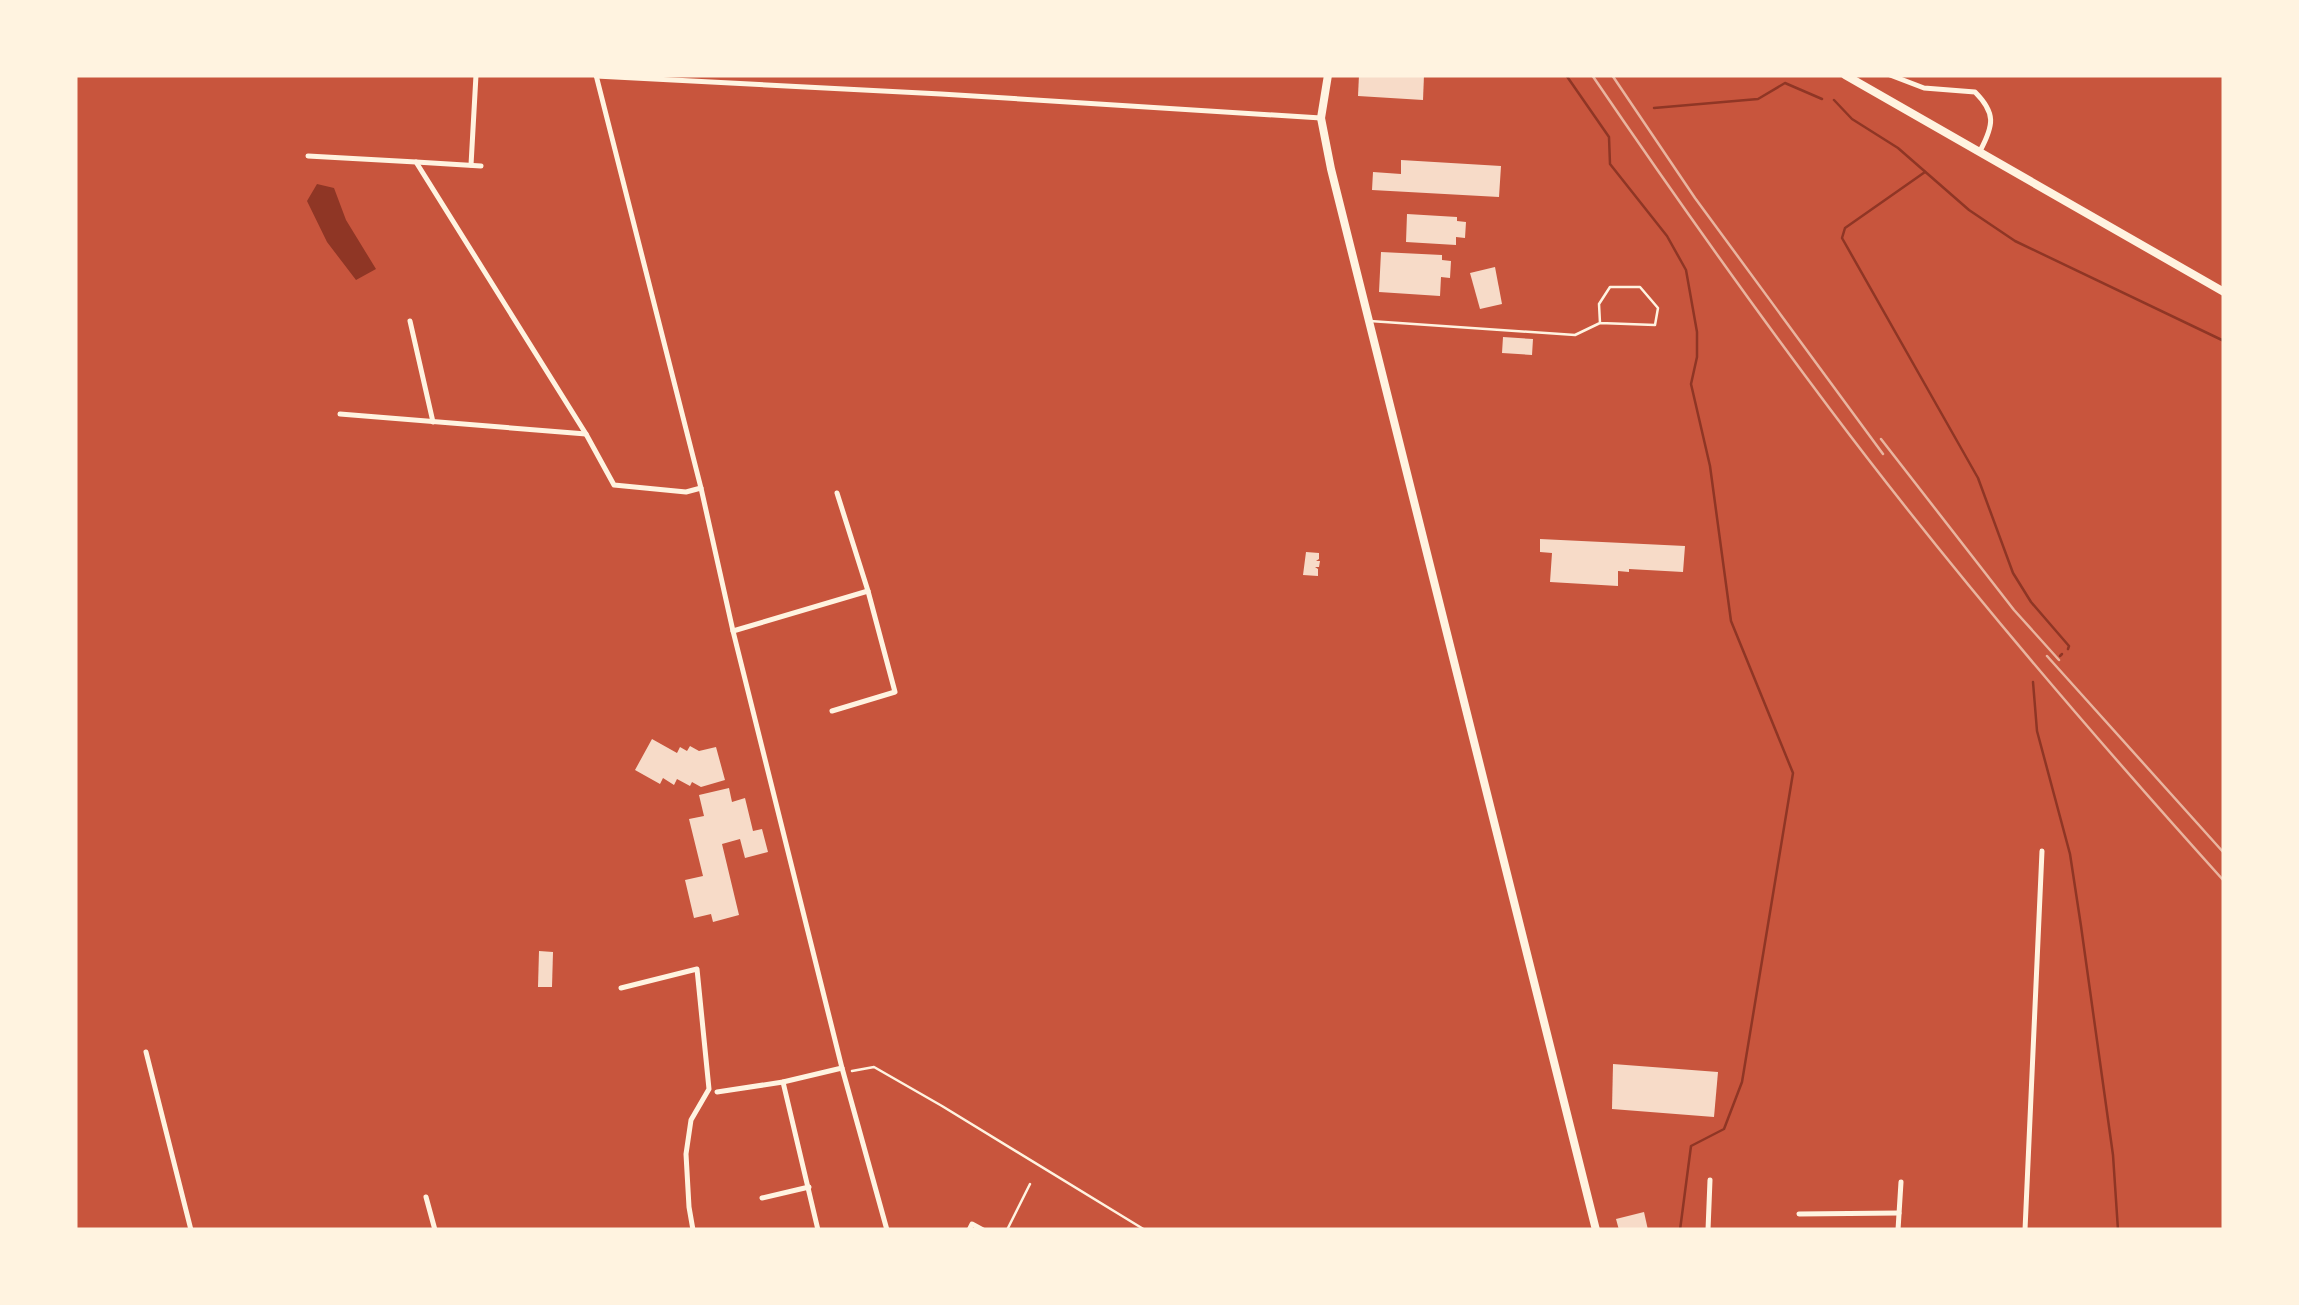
<svg xmlns="http://www.w3.org/2000/svg" width="2299" height="1305" font-family="Inter,sans-serif">
	<style>
		.water { fill: #8f3625 }
		.lines { fill: none; stroke-linecap: round; stroke-linejoin: round }
		.stream { stroke: #8f3625; stroke-width: 2.5 }
		.building { fill: #f7dbc8 }
		.path { stroke: #fff3e0; stroke-width: 2.5 }
		.service { stroke: #fff3e0; stroke-width: 2.5 }
		.minor { stroke: #fff3e0; stroke-width: 5 }
		.tertiary { stroke: #fff3e0; stroke-width: 8 }
		.secondary { stroke: #fff3e0; stroke-width: 8 }
		.rail { stroke: #e9b49f; stroke-width: 2.5 }
	</style>
	<rect width="100%" height="100%" fill="#c8553d"/>
	<path class="water" d="M317 184 334 188 346 220 376 269 356 280 327 242 307 201Z"/>
	<g class="lines">
		<g class="stream">
			<path d="M1566 75 1609 137 1610 164 1667 236 1686 270 1697 332V357L1691 384 1710 466 1731 621 1793 773 1742 1082 1724 1129 1691 1146 1680 1230"/>
			<path d="M1834 100 1852 119 1898 148 1969 210 2015 241 2224 341"/>
			<path d="M1654 108 1758 99 1785 83 1822 99"/>
			<path d="M1925 172 1845 228 1842 238 1978 478 2013 573 2031 602 2069 646 2068 649"/>
			<path d="M2060 656 2062 654"/>
			<path d="M2033 682 2037 731 2070 854 2081 926 2113 1155 2118 1230"/>
		</g>
	</g>
	<g class="building">
		<path d="M1359 75H1424L1423 100 1358 96Z"/>
		<path d="M1401 160 1501 166 1499 197 1372 190 1373 172 1401 174Z"/>
		<path d="M1407 214 1457 217V221L1466 222 1465 238 1456 237V245L1406 242Z"/>
		<path d="M1381 252 1442 255V260L1451 261 1450 278 1441 277 1440 296 1379 292Z"/>
		<path d="M1495 267 1502 304 1480 309 1470 273Z"/>
		<path d="M1503 337 1533 339 1532 355 1502 353Z"/>
		<path d="M1540 539 1685 546 1683 572 1629 569V572L1618 571V586L1550 582 1552 553 1540 552Z"/>
		<path d="M1306 552 1319 553V559L1316 561H1320L1319 567H1315L1318 569V576L1303 575Z"/>
		<path d="M652 739 677 753 680 747 687 751 690 746 699 751 716 747 725 780 701 787 692 782 690 786 677 779 674 785 663 778 660 784 635 770Z"/>
		<path d="M729 788 732 802 745 798 753 831 762 829 768 852 745 858 740 839 722 844 739 915 713 922 711 914 694 918 685 880 703 876 689 819 704 816 699 795Z"/>
		<path d="M539 951 553 952 552 987H538Z"/>
		<path d="M1613 1064 1718 1072 1714 1117 1612 1109Z"/>
		<path d="M1644 1212 1648 1230H1619L1616 1219Z"/>
	</g>
	<g class="lines">
		<g class="path">
			<path d="M852 1071 874 1067 942 1106 1145 1230"/>
			<path d="M1007 1230 1030 1184"/>
		</g>
		<path class="service" d="M1370 321 1575 335 1600 323 1655 325 1658 308 1640 287H1610L1599 304 1600 323"/>
		<g class="minor">
			<path d="M596 75 701 488 733 631 842 1068 887 1230"/>
			<path d="M1890 75 1924 88 1975 92C1996 113 1994 125 1980 151"/>
			<path d="M596 76 941 94 1321 118"/>
			<path d="M308 156 416 162 586 434 614 485 686 492 701 488"/>
			<path d="M416 162 481 166"/>
			<path d="M471 165 476 75"/>
			<path d="M410 321 433 422"/>
			<path d="M340 414 586 434"/>
			<path d="M733 631 868 591 837 493"/>
			<path d="M832 711 895 692 868 591"/>
			<path d="M621 988 697 969 709 1089 691 1120 686 1154 689 1207 693 1230"/>
			<path d="M146 1052 191 1230"/>
			<path d="M783 1082 818 1230"/>
			<path d="M717 1092 783 1082 842 1068"/>
			<path d="M426 1197 435 1230"/>
			<path d="M762 1198 809 1187"/>
			<path d="M1799 1214 1899 1213"/>
			<path d="M969 1230 972 1224 983 1230"/>
			<path d="M1708 1230 1710 1180"/>
			<path d="M1898 1230 1901 1182"/>
			<path d="M2025 1230 2042 851"/>
		</g>
		<path class="tertiary" d="M1328 75 1321 118 1331 169 1596 1230"/>
		<path class="secondary" d="M1845 75 2224 292"/>
		<g class="rail">
			<path d="M1592 75C1669 188 1748 300 1830 409 1953 573 2087 729 2224 881"/>
			<path d="M1612 75 1695 198 1883 454"/>
			<path d="M1881 439 2014 610 2059 660"/>
			<path d="M2047 656 2224 853"/>
		</g>
	</g>
	<rect width="2299" height="1305" fill="none" stroke="#fff3e0" stroke-width="155"/>
</svg>
